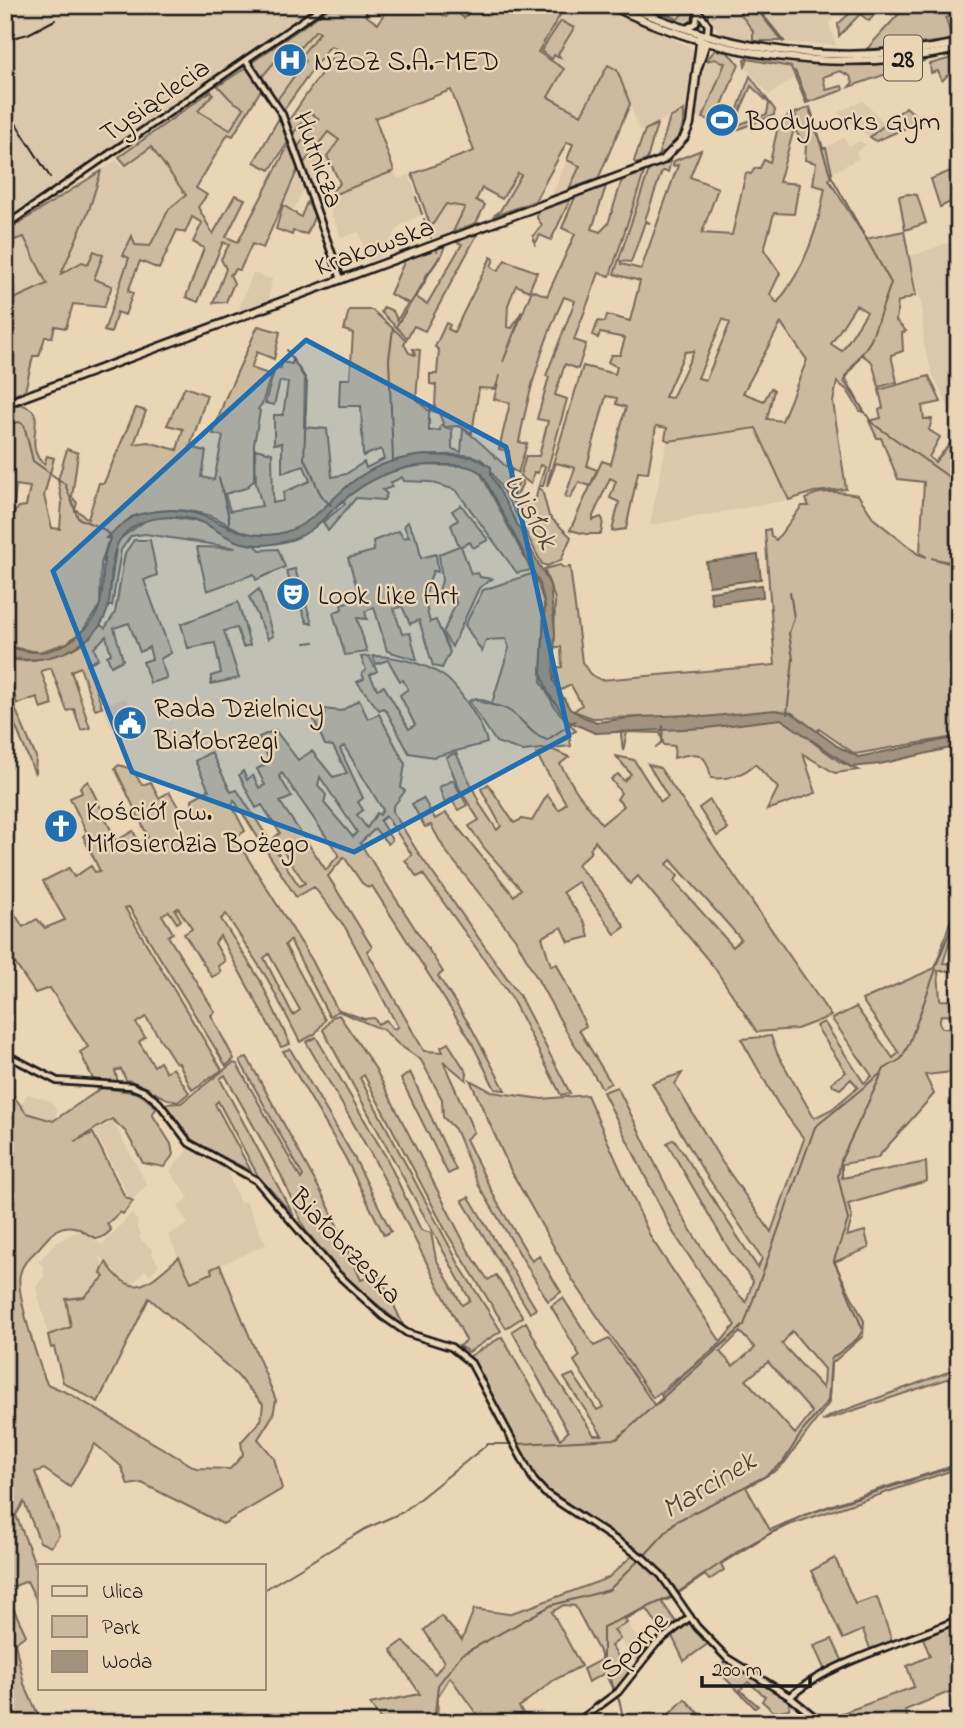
<svg xmlns="http://www.w3.org/2000/svg" width="964" height="1728" font-family="'Indie Flower',sans-serif">
	<style>
		.built { fill: #dbc7a9 }
		.green { fill: #ccba9e; stroke: #746b5d; stroke-width: 2; fill-rule: evenodd }
		.water { fill: #a1937e; stroke: #6c6357; stroke-width: 2 }
		.lines { fill: none; stroke-linecap: round; stroke-linejoin: round }
		.stream { stroke: #6c6357; stroke-width: 2 }
		.minor-casing { stroke: #1c1c1c; stroke-width: 10 }
		.major-casing { stroke: #1c1c1c; stroke-width: 11 }
		.minor { stroke: #ead5b4; stroke-width: 4.5 }
		.major { stroke: #ead5b4; stroke-width: 6 }
		.rail { stroke: #1c1c1c; stroke-width: 2 }
		.marked { fill: #1f6fb2; fill-opacity: 0.2; stroke: #1f6fb2; stroke-width: 5; stroke-linejoin: round }
		.labels { text-anchor: middle; stroke-width: 5; stroke-linejoin: round; paint-order: stroke }
		.shield { fill: #ead5b4; stroke: #5a544a; stroke-width: 2 }
		.shield-label { font-size: 26px; font-weight: bold; fill: #1c1c1c }
		.poi-label { font-size: 28px; fill: #1c1c1c; stroke: #ead5b4; text-anchor: start }
		.street-label { font-size: 28px; fill: #1c1c1c; stroke: #ead5b4 }
		.water-label { font-size: 30px; font-style: italic; fill: #4b463e; stroke: #ead5b4 }
	</style>
	<rect width="100%" height="100%" fill="#ead5b4"/>
	<filter id="ink" filterUnits="userSpaceOnUse"><feTurbulence type="fractalNoise" baseFrequency=".0143" numOctaves="2"/><feDisplacementMap in="SourceGraphic" scale="14" xChannelSelector="R" yChannelSelector="G"/><feConvolveMatrix kernelMatrix="1 2 1 2 8 2 1 2 1" color-interpolation-filters="sRGB"/></filter>
	<g filter="url(#ink)">
		<g class="built">
			<path d="M5 5H317L5 219Z"/>
			<path d="M429 5H475L464 18 446 17Z"/>
			<path d="M566 5H604L690 47 694 53 685 109 640 131 617 70 608 66 581 115 548 97 538 52Z"/>
			<path d="M707 5H734L753 31V41L721 35 702 9Z"/>
			<path d="M769 5H825L833 19 829 23 836 45 786 43 759 11Z"/>
			<path d="M317 29 320 33 301 57 305 61 277 100 261 79 288 47Z"/>
			<path d="M715 59 725 62 703 118 694 115 706 61Z"/>
			<path d="M748 59 792 67 796 77 769 95 745 66Z"/>
			<path d="M218 86 231 100 244 108 230 131 198 111 213 95 211 91Z"/>
			<path d="M863 101 886 124 870 137 837 113Z"/>
			<path d="M310 112 319 119 297 148 292 135Z"/>
			<path d="M328 132 340 140 327 156 331 161 313 185 303 164Z"/>
			<path d="M844 137 849 146 860 141 866 145 856 152 859 158 832 173 826 148Z"/>
			<path d="M151 147 186 194 169 209 150 247 135 244 117 288 94 279 91 256 88 264 60 276 89 210 101 171 116 160 123 167Z"/>
			<path d="M567 160 580 166 569 189 552 195Z"/>
			<path d="M394 171 398 179 409 175 423 214 399 226 379 258 369 262 359 232 341 237 325 198Z"/>
			<path d="M298 176 303 190 293 211 283 205Z"/>
			<path d="M446 204 465 207 453 232 435 239 431 227Z"/>
			<path d="M8 224 14 240 24 237 47 284 5 303Z"/>
			<path d="M959 239V427L932 373 924 345 922 306 909 257Z"/>
			<path d="M253 273 272 279 268 301 238 311Z"/>
			<path d="M756 428 789 500 650 525 667 442Z"/>
			<path d="M126 698 135 724 123 729 112 728 103 705Z"/>
			<path d="M28 1094 50 1101 57 1110 54 1121 26 1113 21 1104Z"/>
			<path d="M113 1122 147 1185 131 1201 95 1131Z"/>
			<path d="M190 1147 225 1166 240 1203 246 1201 266 1245 211 1269 212 1273 191 1282 168 1235 188 1224 178 1207 189 1198 170 1171Z"/>
			<path d="M131 1214 138 1221 136 1226 141 1234 139 1238 153 1250 151 1253 159 1265 150 1275 145 1270 131 1286 99 1255 102 1263 106 1262 104 1277 84 1298 71 1327 48 1333 36 1287 44 1276V1267L38 1262 56 1243 74 1233 80 1231 102 1245Z"/>
			<path d="M627 1623 648 1652 638 1665 613 1630Z"/>
		</g>
		<g class="green">
			<path d="M334 5H370L365 15 378 24 389 5H429L446 17 453 9 464 18 475 5H566L538 52 564 69 548 97 581 115 608 65 617 70 630 104 598 179 569 189 580 166 567 160 573 144 567 142 535 201 492 217 500 211 521 175 518 173 502 199 482 188 476 200 485 205 476 223 453 232 465 207 446 204 431 227 412 174 474 151 451 90 375 118 394 171 325 198 340 183 327 156 339 140 328 132 303 164 297 148 319 119 310 112 292 135 287 123 337 50 331 46 326 51 283 111 277 100 305 61 300 57 320 32 316 30 295 53 287 47 261 78 251 63Z"/>
			<path d="M646 5 678 19 689 5 695 11V19L685 25 643 9V5Z"/>
			<path d="M734 5H764L766 8 760 11 784 41H753V31Z"/>
			<path d="M859 5H883L869 21 860 14 839 36 838 24Z"/>
			<path d="M907 5H947L955 14 946 18 952 40 866 50Z"/>
			<path d="M561 21 574 28 558 54 560 57 554 55 552 59 541 51Z"/>
			<path d="M715 50 727 52 739 64 715 122 703 118 725 63 715 59 706 61Z"/>
			<path d="M749 55 838 65 927 60 849 87 853 82 850 76 840 71 823 77 826 90 842 86 843 90 806 103 791 67 748 59 745 66 744 60Z"/>
			<path d="M959 56V63L942 81 938 71 931 73 930 64Z"/>
			<path d="M247 67 262 88 233 136 228 134 196 188 207 195 198 207 213 234 235 195 245 199 226 237 238 242 289 144 298 169 263 248 252 244 240 270 236 269 230 275 234 283 226 302 213 303 226 269 221 259 229 245 223 242 198 302 186 297 204 248 193 242 202 223 192 217 185 233 177 230 159 269 140 261 128 291 133 293 125 315 117 312 111 333 104 331 129 258 123 255 132 236 135 245 150 246 169 209 186 195 151 147 126 165 119 157 211 91 213 94 198 111 230 130 244 108 231 100 218 86Z"/>
			<path d="M750 76 775 110 774 115 729 133ZM751 86 769 103 767 114 738 125 737 118Z"/>
			<path d="M810 107 823 148H826L832 173 829 180 866 239 904 231 916 295 898 302 896 321 906 331 902 333 903 351 891 355 897 382 879 387 872 362 861 354 845 377 864 412 860 411 847 390 837 382 833 402 846 489 814 492 789 500 756 428 669 441 665 439 667 428 656 426 648 473 638 472 626 529 612 531 619 502 610 498 616 481 610 478 593 516V520L601 517 603 520 601 534H586L570 530 602 461 611 464 626 407 616 404 617 398 606 396 587 466 597 470 590 486 579 482 570 498 565 497 575 468 556 463 547 487 548 480 583 366 615 374 617 367 608 362 611 355H620L625 338 600 333 598 338 593 335 598 321 605 322 607 315 630 321 640 281 614 274 649 170 671 161 668 172 662 171 645 220 650 223 645 222 631 262 621 261V264L641 269 678 165 673 166 674 161 701 150 690 177 718 188 702 233 732 235 746 173 751 174 755 168H760L764 160 770 162 779 122 791 115 795 126 798 124 795 113ZM794 129 806 146 805 160 816 163 813 185 825 188C818 231 804 270 777 303L770 294 780 273 764 250 774 213 794 214 799 184 779 182ZM856 305 867 312 842 351 831 344ZM723 319 730 323 706 380 698 378ZM781 323 807 360 782 421 767 419 774 390 771 388 764 401 743 393ZM694 351 672 398 665 397 685 352Z"/>
			<path d="M906 107 922 121 876 141 870 137Z"/>
			<path d="M684 110C685 131 677 145 658 156L670 118Z"/>
			<path d="M279 118 288 142 270 170 254 162Z"/>
			<path d="M657 124 647 160 636 164 634 161 645 130Z"/>
			<path d="M958 168 959 198 940 207 931 179Z"/>
			<path d="M101 171 89 210 61 274 82 262 88 264 94 251 103 255 94 279 112 286 104 307 73 304 66 328 55 326 52 337H45L39 356H33L25 391 5 398V303L47 284 24 237 14 240 10 229Z"/>
			<path d="M644 173 610 276 599 273 574 340 586 344 578 369 565 364 555 395 567 399 543 486H539L545 466 540 465 538 473 534 472 531 484 520 476 526 456H539L548 421 537 419 549 377 546 376 575 301 564 297C543 342 528 393 519 442L527 444 518 473 507 466 509 451 499 449 510 403 494 399 500 375 495 389 479 388 472 433 459 426 444 427 452 429V449L461 452 463 429C482 441 494 458 512 471L505 484 512 497 520 480 523 482 514 502 518 508 522 503 526 510 530 500 536 498 538 488 542 490 549 516 571 537 561 560 547 566 542 564C533 546 494 470 482 460 472 453 457 455 445 455 410 455 380 460 351 483 331 500 310 528 284 533 240 542 238 524 204 514 178 507 155 510 131 517L107 544 101 564 100 605 83 630 67 643 39 652 5 646V549L14 546 11 516 19 507 26 506 30 487 16 485 14 505 5 506 8 487H5V468L13 445 5 444V410L21 404C25 406 29 407 32 410 43 420 24 448 44 464L47 456 54 458 44 496 52 528 60 529 62 502 58 480 67 449 78 453 72 497 77 503 75 509 88 519 99 483H104L136 408 146 411 134 444 148 442 177 450 183 429 167 425 185 387 207 395 190 447 206 451 202 477 214 480 223 436 213 434 225 399 258 326 280 332 274 359 257 352 251 368 271 375 262 404 258 409 260 411 254 444V480L246 488 225 494 230 511 262 506 256 483 255 449 272 453 273 503 283 501 284 492 310 481 304 466 282 473V443L274 444V415H283L288 383 280 381 274 405 265 403 275 368H281L282 362 292 364 293 360 305 377 304 427 327 429 332 477 346 474 364 462 366 468 384 459 381 449 363 456 361 406H339L340 379H350L353 333 344 330 349 310H372L406 340 404 344 409 353 415 355 413 349 420 350 416 399 429 411V431L440 430 441 425 444 426 439 413 429 410 435 407 436 385 430 384V374H437L439 350 435 347 446 323 450 325 448 329 454 332 491 257 494 259 491 267 498 271 505 260 537 272 529 291 516 285 508 305 507 327 512 328 522 311 503 362 532 290 547 296 575 234 562 228 575 197 606 186 592 229 600 232 608 224 622 180Z"/>
			<path d="M908 194 917 195 926 223 905 230 899 196Z"/>
			<path d="M570 200 551 240 540 235 535 244 533 236 542 225 537 218 538 211Z"/>
			<path d="M307 202 315 215 307 234 293 231 292 235 276 229 283 205 301 217Z"/>
			<path d="M478 233 425 331 414 326 407 338 381 312 384 307 393 311 397 320 408 303 390 294 405 260 445 245 441 257 424 278 425 282 416 297 427 304 462 244 456 242Z"/>
			<path d="M929 376 941 402 922 406 924 419H932L929 430 940 437 929 457 935 462 959 433V564L931 558 959 566V687L955 682 950 685 951 689 954 686 959 690V736L855 754 819 729 810 740 840 762 858 770 835 773 803 754 816 793 767 810 778 788 755 764C744 775 726 780 711 778 706 748 695 753 674 758L675 746 664 745 660 733 627 732 623 751 621 734 628 729H658L655 717 593 718 574 711 582 705 571 685 559 691 552 668 562 667 561 647H554L555 599 544 569 560 565 564 568 570 567 582 662 590 674 601 680 775 665 765 530 770 529 771 536 776 540 802 506H809L806 499C818 488 843 492 858 495L874 519 918 554 927 557 920 553 924 482 898 479 881 438H877L869 421 881 418 879 410 883 408 879 390Z"/>
			<path d="M421 465 471 466 479 470 531 570 517 573 456 490 430 482 404 481 402 477 390 483 392 487 383 490 387 494 384 500 356 498 328 531 323 522 345 504 343 501C365 481 392 469 421 465Z"/>
			<path d="M461 505 488 540 473 548 470 542 461 546 471 574 478 573 480 577 492 579 479 588 452 647 443 633 456 603 454 596 439 590 442 581 439 554 459 546 451 525 458 520 452 511Z"/>
			<path d="M169 517 202 522 236 541 255 545 260 550 278 549 285 567 256 580 254 574 207 591 197 547 236 548 145 534 131 536 121 550 112 606H108L117 541 149 518Z"/>
			<path d="M408 522 418 542 421 558 436 554 438 572 433 571C425 590 424 603 430 622L436 620 450 652 442 668 433 666 419 620 410 624 402 606 394 609 402 634 410 633 417 660 387 651 374 607 365 612 367 619 357 618 367 652 345 655 333 613 342 609 341 604 360 598 348 558 374 551 373 541 399 531 403 538 409 537 404 526Z"/>
			<path d="M134 540H150L157 575 144 580 171 653 160 659 167 678 150 683 143 662 152 659 149 647 140 652 129 623 114 628 123 660 111 666 107 656 111 654 106 636 94 648 98 659 87 664 102 707 95 709 80 667 71 671 90 728 81 730 74 709 67 711 51 668 41 671 53 705 41 709 37 697 17 704 5 659C42 665 74 651 100 625L105 628 115 613 125 553Z"/>
			<path d="M295 569 312 623H307L286 571Z"/>
			<path d="M534 573 544 603 541 681 555 708 576 731 569 734 571 746 523 751 496 742 469 701 476 698 492 703 509 648 506 639 486 640 482 652 465 625 483 590Z"/>
			<path d="M259 589 273 636 268 639 249 597Z"/>
			<path d="M238 602 250 645 243 647 237 628 224 631 239 678 211 684V676L221 673 215 643 188 648 181 624Z"/>
			<path d="M369 656 377 671 370 675 377 689 384 686 409 729 415 725 400 695 408 689 403 680 400 681 388 660 376 664 373 656C394 656 424 663 442 675 457 684 484 725 487 743L433 757 409 753 387 712 383 708 379 710 357 682 364 679 362 673 366 670 361 657Z"/>
			<path d="M5 700 10 710 15 708 36 757 35 774Z"/>
			<path d="M359 700 368 719 379 714 405 764 401 788 405 791 393 807V812L417 851 519 995 570 1093 561 1095 510 995 423 874 417 877 405 860 412 855 386 816 380 821 392 840 388 844 375 829 360 843 443 972 438 976 471 1027 505 1090 495 1089 470 1039 372 886 369 888 362 883 344 857 328 876 372 947 367 951 424 1051 443 1052 441 1047 448 1043 467 1073 466 1080 443 1061 474 1132 466 1139 497 1202 532 1261 539 1256 561 1292 548 1301 479 1186 455 1129 443 1117 442 1099 421 1060 398 1044 384 1030 338 1011 329 1016 290 940 285 945 325 1020 315 1034 300 1042 268 980 226 914 221 919 260 980 290 1044 281 1047 220 936 215 943 225 961 218 966 221 972 212 977 184 934 192 929 178 908 175 910 181 920 177 923 169 911 162 915 173 933 168 936 215 1012 211 1015 234 1059 226 1066 129 907 125 908 222 1070 192 1090 179 1063 175 1062 146 1017 136 1023 145 1037 139 1042 154 1066 160 1062 166 1072 173 1068 189 1093 178 1102C158 1099 146 1083 126 1080L121 1069 115 1071 118 1082 94 1081 80 1052 88 1047 50 988 35 993 8 953 5 954V904L8 903 23 927 37 919 45 928 65 920 43 881 69 868 74 877 91 866 95 872 100 871 83 836 87 833 70 798 82 793 80 787 88 781 116 841 133 831 139 842 148 837 115 768 119 765 132 769 142 785 151 782 159 798 169 792 184 816 193 811 192 799 209 790 195 761 211 752 231 792 237 790 299 886 305 883 274 838 280 833 262 805 256 808 239 775 243 771 247 780 253 775 259 788 265 785 257 769 270 762 259 737 275 730 298 760 312 751 333 777 347 773 333 746 325 745 314 720 325 714 323 709 341 711ZM344 746 383 810 380 815 377 813 367 828 357 815 363 810 358 802 363 798 340 749ZM282 773 339 855 326 870 280 802 292 797 279 776ZM320 777 357 832 353 837 324 803 326 795 318 785ZM234 800 296 897 314 887 345 927 398 1027 393 1029 386 1020 378 1024 374 1018 364 1019 337 1009 312 960 235 838 245 831 232 806ZM269 954 300 1010 293 1015 264 958Z"/>
			<path d="M551 749 569 757 560 764 577 792 602 824 624 806 617 799 621 793 611 779 618 774 624 781 631 774 616 756 634 760 661 802 668 797 648 764 660 768 831 1016 797 1029 757 1032 714 967 638 876 630 884 595 841 590 849 592 851 577 865 599 889 625 927 615 934 578 882 563 892 585 923 589 937 569 942 562 927 542 937 551 966 557 964 586 1026 579 1030 611 1083 602 1088 565 1029 516 940 445 850 431 825 425 827 412 804 423 798 435 819 446 813 514 896 521 889 485 849 469 826 479 820 459 788 446 757 456 753 481 806 497 830 501 826 481 789 488 784 514 823 522 819 532 821 547 795 559 810 566 803 536 754ZM671 860 741 939 733 947 674 881 678 876 667 864Z"/>
			<path d="M453 780 467 805 458 810 451 799 445 803 439 787Z"/>
			<path d="M710 800 728 829 717 836 699 808Z"/>
			<path d="M959 894 958 924 954 926 943 963 959 964V971H938L940 1000 959 1001V1016L941 1015 939 1023 942 1028 959 1029V1045H954L952 1072 925 1075 934 1094 877 1158 842 1164V1178L926 1162 927 1181 848 1204 852 1218 847 1236 865 1231 869 1248 834 1262 864 1321 863 1336 831 1364 829 1403 785 1462 777 1470 746 1487 770 1530C832 1502 894 1485 959 1464V1468L792 1524 771 1533 721 1564 724 1570 709 1580 705 1575 676 1595 660 1570 647 1558 541 1487 470 1356 502 1337 560 1439 568 1432 512 1331 526 1322 553 1373 594 1435H602L564 1378 573 1374 597 1410 603 1407 574 1361 580 1356 551 1306 563 1298 594 1346 609 1339 655 1406 663 1399 661 1395 721 1343 653 1398 572 1279 511 1171 470 1080 492 1092 542 1099 587 1095 651 1238 721 1342 735 1325 673 1232 603 1092 617 1087C655 1159 687 1245 746 1302L753 1281 730 1251 667 1143 674 1139 758 1268 762 1258 701 1167 652 1083 682 1073 675 1084 722 1162 771 1232 804 1139 778 1104 741 1039 771 1036 777 1053 814 1118 832 1109 858 1087 851 1079 840 1089 833 1086 832 1082 846 1072 816 1026 824 1022 864 1083 872 1076 832 1019 856 1007 893 1058 899 1053 862 1000 935 968ZM792 1331 824 1369 823 1388 782 1344ZM740 1332 755 1348 733 1366 720 1352ZM768 1362 812 1412 795 1434 746 1380Z"/>
			<path d="M339 1015 375 1068 468 1250 488 1280 496 1275 523 1317 506 1328 448 1235 364 1075 360 1078 461 1268 501 1331 469 1352 459 1346 466 1340 375 1161 306 1042 316 1037 386 1157 421 1230 431 1233 436 1259 462 1305 470 1300 323 1030 332 1017Z"/>
			<path d="M290 1049 355 1159 391 1231 384 1235 345 1157 283 1051Z"/>
			<path d="M247 1057 327 1203 361 1280 379 1273 404 1327 345 1277 305 1230 281 1175 225 1075 220 1079 294 1216 258 1176 218 1101 215 1104 251 1171 193 1143 161 1104 181 1103 233 1063 237 1064 301 1179 303 1176 240 1061Z"/>
			<path d="M410 1072 456 1170 448 1174 401 1079Z"/>
			<path d="M5 1084 26 1113 53 1121 102 1088 139 1093 157 1108 152 1114 171 1144 173 1155 164 1167 143 1163 126 1132 112 1119 75 1141 93 1133 125 1197 133 1201 123 1214 120 1212 107 1224 111 1230C91 1252 87 1222 64 1227 54 1229 45 1241 39 1248 31 1256 22 1263 20 1274 15 1291 39 1365 47 1384L70 1394 196 1468 230 1469 243 1455 241 1442 261 1420 263 1404 234 1372 149 1298 98 1402 63 1382 54 1347 51 1348 48 1335 71 1327 66 1299 84 1297 104 1277 101 1273 106 1262C134 1304 149 1282 179 1257L191 1282 212 1273 211 1269 220 1265 276 1400 273 1415 258 1439 274 1458 282 1489 223 1524 142 1483 128 1485 121 1466 95 1444 70 1487 44 1469 35 1472 59 1535 51 1547 40 1542 24 1502 16 1515 40 1577V1607L27 1581 5 1590V1127L10 1125 5 1116Z"/>
			<path d="M469 1197 536 1309 530 1313 462 1200Z"/>
			<path d="M959 1368V1375L822 1421 832 1415Z"/>
			<path d="M634 1554 653 1570 674 1597 662 1602 678 1625 664 1635 647 1609 625 1619 627 1623 614 1630 620 1639 611 1646 630 1674 614 1692 605 1673 588 1682 583 1669 601 1660V1655L575 1606 564 1605 552 1612 581 1666 554 1680 519 1707 523 1713 517 1718 521 1723H483L450 1677 438 1696 437 1723H383L370 1704 420 1694 391 1650 403 1641 435 1674 444 1662 424 1630 441 1616 462 1640 474 1609 508 1614 530 1607 608 1578Z"/>
			<path d="M835 1558 855 1604 877 1597 893 1644 871 1651 863 1630 843 1639 811 1571Z"/>
			<path d="M5 1591 26 1635 15 1643 24 1684 42 1723H5Z"/>
			<path d="M686 1622H692L709 1643 684 1661 671 1634Z"/>
			<path d="M959 1623V1688L905 1710 909 1723H870L867 1716 852 1723 823 1720 914 1687 907 1666 930 1656 923 1638Z"/>
			<path d="M832 1639 843 1662 826 1673 814 1646Z"/>
			<path d="M726 1660 790 1701 789 1709 774 1712 762 1701 765 1696 748 1682 740 1690 758 1706 755 1708 717 1670Z"/>
			<path d="M685 1699 700 1715 692 1723H660Z"/>
		</g>
		<g class="water">
			<path d="M425 455 474 457 491 467V475L550 585 555 632 553 680 570 709 584 717 597 722 639 717 689 715 704 717 775 710 792 713 837 746 858 757 959 737V746L880 764 851 767 781 719 707 728 595 733 568 721 548 693 541 672 545 606 540 584 482 474C470 464 457 465 442 465 401 463 367 478 337 506 323 520 310 534 291 540 274 545 255 547 239 542 225 538 214 527 201 522 183 515 154 515 136 525 102 544 116 581 107 611 95 650 40 667 5 657V646C16 649 27 652 38 652 63 652 94 628 100 604 106 580 99 563 110 539L106 538C115 531 125 521 133 517 140 513 151 512 159 511 211 504 229 542 277 534 316 527 332 493 364 474 383 462 403 457 425 455Z"/>
			<path d="M758 555 761 579 709 586 706 562Z"/>
			<path d="M762 585 763 597 712 604 710 592Z"/>
		</g>
		<g class="lines">
			<g class="stream">
				<path d="M753 5 783 42"/>
				<path d="M795 71 808 102"/>
				<path d="M810 111 830 174 891 283 871 340 844 381 872 423 959 484"/>
				<path d="M416 197 422 214"/>
				<path d="M424 219 431 238"/>
				<path d="M437 250V251"/>
				<path d="M397 325 440 256"/>
				<path d="M287 350 307 382 304 459C317 475 313 492 331 505"/>
				<path d="M5 408 10 424 19 422 24 425 33 461 65 484 78 518 103 529 111 537"/>
				<path d="M393 460 389 359 393 329"/>
				<path d="M219 478 229 518V528"/>
				<path d="M305 643 314 642"/>
				<path d="M477 700C487 706 498 704 508 710 524 719 529 734 547 740L575 721"/>
				<path d="M787 714 793 659 789 633 794 618 790 592"/>
				<path d="M656 747 662 742 663 726"/>
				<path d="M936 966 959 909"/>
				<path d="M683 1380 744 1325 815 1127 880 1074"/>
				<path d="M518 1444 617 1439 681 1381"/>
				<path d="M644 1556 675 1522 764 1477 783 1462 802 1432 828 1401 831 1359 857 1339 863 1330 834 1260 848 1220 838 1176 841 1160 884 1069 901 1059 909 1044 936 969"/>
				<path d="M264 1590 365 1529 403 1512 488 1444H512"/>
				<path d="M677 1593 740 1550 804 1515 959 1465"/>
				<path d="M5 1708 14 1723"/>
				<path d="M434 1723 438 1685 461 1655 552 1605 609 1590 640 1559"/>
				<path d="M624 1723 620 1703 603 1662V1627L673 1596"/>
			</g>
			<g class="minor-casing">
				<g id="minor">
					<path d="M694 5 708 25 707 36"/>
					<path d="M687 28 696 23 698 11"/>
					<path d="M246 60 282 114 341 279"/>
					<path d="M5 226 325 5"/>
					<path d="M5 1054 57 1081 131 1086 146 1092 159 1103 189 1143 256 1180 334 1271 384 1317 407 1333 451 1347 471 1363 534 1481 545 1493 643 1558 661 1575 697 1627 727 1658 790 1697 822 1723"/>
					<path d="M790 1697C828 1662 910 1641 959 1619"/>
					<path d="M576 1723 618 1692 656 1644 690 1617"/>
				</g>
			</g>
			<g class="major-casing">
				<g id="major">
					<path d="M610 5C719 59 840 74 959 49"/>
					<path d="M626 5C731 54 845 67 959 43"/>
					<path d="M697 70 706 42"/>
					<path d="M5 404 663 160 684 138 690 124 701 35"/>
				</g>
			</g>
			<use href="#minor" class="minor"/>
			<use href="#major" class="major"/>
			<g class="rail">
				<path d="M5 40 28 34 55 20"/>
				<path d="M5 106 50 177"/>
				<path d="M5 180 11 188"/>
			</g>
		</g>
	</g>
	<path class="marked" d="M306 340 506 447 569 736 354 852 132 772 53 571Z"/>
	<defs>
		<g id="hospital-disc" transform="scale(1.75)"><circle r="9.5" fill="#1f6fb2" stroke="#ead5b4"/><path d="M-5-5h3v3.5h4V-5h3V5h-3V1.5h-4V5h-3Z" fill="#fff"/></g>
		<g id="stadium-disc" transform="scale(1.75)"><circle r="9.5" fill="#1f6fb2" stroke="#ead5b4"/><path d="M0-5a6.5 5 0 1 0 0 10a6.5 5 0 1 0 0-10ZM-3.5-1.8h7v3.6h-7Z" fill="#fff"/></g>
		<g id="theatre-disc" transform="scale(1.75)"><circle r="9.5" fill="#1f6fb2" stroke="#ead5b4"/><path d="M-5-5.5Q0-4 5-5.5V0Q5 5 0 6Q-5 5-5 0ZM-3.3-2.5H-1v1.5H-3.3ZM1-2.5H3.3v1.5H1ZM-2.8 1Q0 5.5 2.8 1Z" fill="#fff"/></g>
		<g id="civic-disc" transform="scale(1.75)"><circle r="9.5" fill="#1f6fb2" stroke="#ead5b4"/><path d="M-.6-6.5H3V-4.5H.6V-3L4-1V1h2V6H-6V1h2V-1L-.6-3ZM-1.2 2.5V6h2.4V2.5Z" fill="#fff"/></g>
		<g id="church-disc" transform="scale(1.75)"><circle r="9.5" fill="#1f6fb2" stroke="#ead5b4"/><path d="M-1.2-6h2.4v3.5h3.3v2.4h-3.3V6h-2.4V-.1h-3.3v-2.4h3.3Z" fill="#fff"/></g>
	</defs>
	<g fill-rule="evenodd">
		<use href="#hospital-disc" x="290" y="60"/>
		<use href="#stadium-disc" x="722" y="120"/>
		<use href="#theatre-disc" x="293" y="594"/>
		<use href="#civic-disc" x="130" y="723"/>
		<use href="#church-disc" x="61" y="826"/>
	</g>
	<g class="labels">
		<rect class="shield" x="884" y="35.5" width="38" height="45" rx="5"/>
		<g class="shield-label">
			<text x="903" y="67">28</text>
		</g>
		<g class="poi-label">
			<text x="314" y="70">NZOZ S.A.-MED</text>
			<text x="746" y="130">Bodyworks Gym</text>
			<text x="318" y="604">Look Like Art</text>
			<text x="154" y="717">Rada Dzielnicy<tspan x="154" dy="32">Białobrzegi</tspan></text>
			<text x="86" y="820">Kościół pw.<tspan x="86" dy="32">Miłosierdzia Bożego</tspan></text>
		</g>
		<g class="street-label">
			<text transform="translate(154 99) rotate(-35)" y="10">Tysiąclecia</text>
			<text transform="translate(320 159) rotate(70)" y="10">Hutnicza</text>
			<text transform="translate(374 245) rotate(-20)" y="10">Krakowska</text>
			<text transform="translate(347 1245) rotate(46)" y="10">Białobrzeska</text>
			<text transform="translate(633 1644) rotate(-45)" y="10">Sporne</text>
		</g>
		<g class="water-label">
			<text transform="translate(532 511) rotate(61)" y="10">Wisłok</text>
			<text transform="translate(708 1484) rotate(-31)" y="10">Marcinek</text>
		</g>
	</g>
	<rect width="964" height="1728" fill="none" stroke="#ead5b4" stroke-width="28"/>
	<rect x="14" y="14" width="936" height="1700" fill="none" stroke="#1c1c1c" stroke-width="2.5" filter="url(#ink)"/>
	<rect x="38" y="1564" width="228" height="126" fill="#ead5b4" stroke="#988b77" stroke-width="2"/>
	<rect x="52" y="1586" width="35" height="10" fill="#ead5b4" stroke="#988b77" stroke-width="2"/>
	<text x="102" y="1598" font-size="21" fill="#1c1c1c">Ulica</text>
	<rect x="52" y="1616" width="35" height="21" fill="#ccba9e" stroke="#988b77" stroke-width="2"/>
	<text x="102" y="1634" font-size="21" fill="#1c1c1c">Park</text>
	<rect x="52" y="1651" width="35" height="21" fill="#a1937e" stroke="#988b77" stroke-width="2"/>
	<text x="102" y="1668" font-size="21" fill="#1c1c1c">Woda</text>
	<path d="M702 1676v10h108v-10" fill="none" stroke="#1c1c1c" stroke-width="3.5"/>
	<text x="712" y="1676" font-size="21" fill="#1c1c1c" stroke="#ead5b4" stroke-width="5" paint-order="stroke">200 m</text>
</svg>
